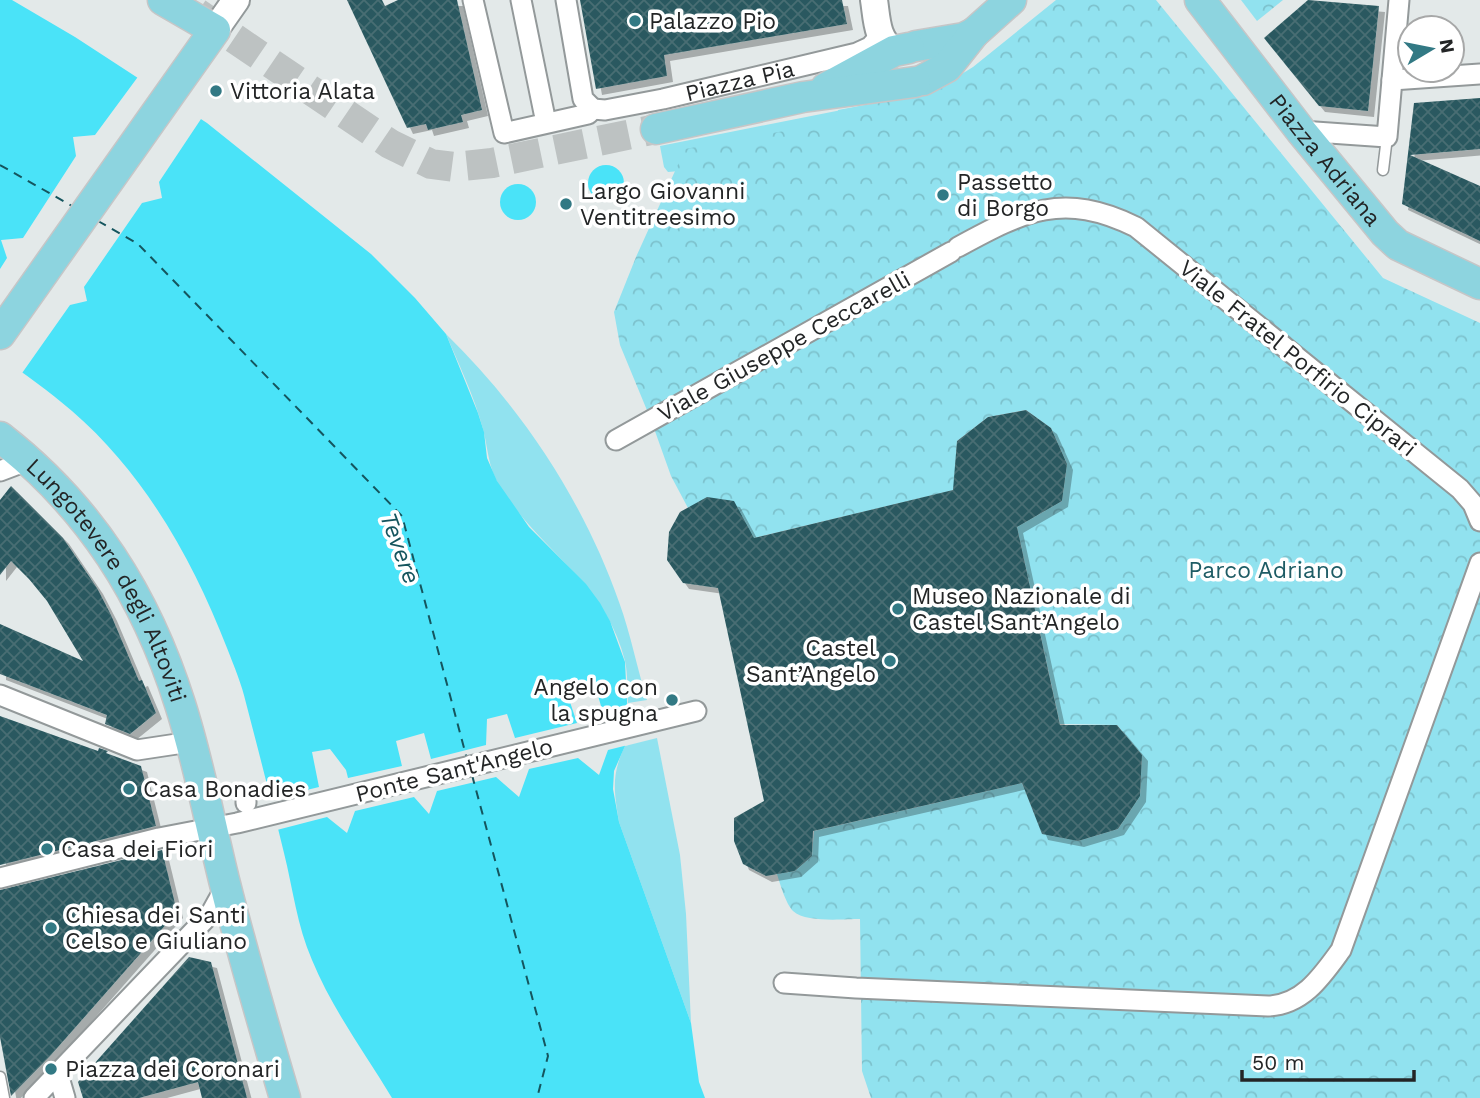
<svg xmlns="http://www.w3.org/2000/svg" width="1480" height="1098" font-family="'Work Sans',sans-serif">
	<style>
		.green { fill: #91e2ef }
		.park { fill: url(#park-crowns) }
		.water { fill: #4ae3f8 }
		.pier { fill: #e3e9e9 }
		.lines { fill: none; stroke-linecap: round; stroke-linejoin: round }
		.ferry { stroke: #15555e; stroke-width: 2; stroke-dasharray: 9 7; stroke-linecap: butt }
		.building { fill: url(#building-cross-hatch); filter: url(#shadow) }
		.primary-tunnel { stroke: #bdc2c2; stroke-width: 30; stroke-dasharray: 30 15; stroke-linecap: butt }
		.lane-casing { stroke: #93999a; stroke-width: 13 }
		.street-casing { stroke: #93999a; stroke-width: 23 }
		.secondary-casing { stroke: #93999a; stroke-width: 30 }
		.primary-casing { stroke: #c6c6c7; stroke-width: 33 }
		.lane { stroke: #fff; stroke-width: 10 }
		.street { stroke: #fff; stroke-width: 19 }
		.secondary { stroke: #fff; stroke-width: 26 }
		.primary { stroke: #8dd4df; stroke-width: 30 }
		.poi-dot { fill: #327984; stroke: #fff; stroke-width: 2.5 }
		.labels { text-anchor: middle; stroke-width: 7; stroke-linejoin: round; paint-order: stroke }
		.poi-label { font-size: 23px; fill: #232526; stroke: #fff; text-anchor: start }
		.street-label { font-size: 23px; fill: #232526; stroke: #fff }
		.park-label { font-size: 23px; fill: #1e5c65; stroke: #fff }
		.water-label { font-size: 24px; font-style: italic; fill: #15555e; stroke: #fff }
	</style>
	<defs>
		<pattern id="park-crowns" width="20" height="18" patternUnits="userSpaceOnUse" patternTransform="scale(1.75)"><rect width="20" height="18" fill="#91e2ef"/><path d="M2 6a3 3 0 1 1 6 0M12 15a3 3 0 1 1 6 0" fill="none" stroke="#7dc2cd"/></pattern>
		<pattern id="building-cross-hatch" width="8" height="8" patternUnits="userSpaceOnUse" patternTransform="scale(1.75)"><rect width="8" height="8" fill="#2b5960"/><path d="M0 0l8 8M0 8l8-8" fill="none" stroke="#486d73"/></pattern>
		<filter id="shadow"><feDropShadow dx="6" dy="6" stdDeviation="0" flood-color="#0004"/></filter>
	</defs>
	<rect width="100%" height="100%" fill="#e3e9e9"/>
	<g class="green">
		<path d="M917 95 794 161 668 172 664 167 660 146Z"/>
		<path d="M446 334C522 408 584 502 619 602 631 635 637 668 647 700L628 703C627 690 628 674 625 661 606 582 538 550 499 485 488 467 488 448 483 429 474 396 459 365 446 334Z"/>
		<path d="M657 738 680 855 686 914 691 1023 619 822C614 791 611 775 625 746Z"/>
	</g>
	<g class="park">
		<path d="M1056 0H1156L1383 278 1480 323V1098H871L862 1071 860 919C843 919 806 923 793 911 786 904 780 884 777 874L795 871 812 856 814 831 1022 783 1042 833 1078 841 1118 829 1140 796 1142 755 1117 725 1060 724 1017 527 1062 501 1067 464 1051 428 1026 410 988 417 957 441 954 490 754 538 688 508 671 476 651 420 620 345 614 312 636 257 685 149 839 121 838 110 914 96 939 88 973 67Z"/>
		<path d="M1241 0H1283L1257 21Z"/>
	</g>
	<g class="water">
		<path d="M0 0H12L75 37 207 123 371 254 415 298 446 334 478 413 484 432 487 458 497 481 529 527 586 584 600 603 610 621 625 662 628 721 625 746 614 771 613 789 619 822 691 1023 699 1082 705 1098H392C365 1053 332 1009 312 960 297 926 293 889 284 853 272 803 259 753 246 703 242 685 234 666 227 648 193 560 144 473 72 411 49 391 24 374 0 356Z"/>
		<circle cx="606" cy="183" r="18"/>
		<circle cx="518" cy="202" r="18"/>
	</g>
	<g class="pier">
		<path d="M140 74 203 116 159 182 162 198 142 203 84 287 87 301 70 305 20 376 0 360V269L7 258 1 240 23 238 76 156 73 137 95 135Z"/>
		<path d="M593 679 604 716 631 710 628 745 608 750 599 775 578 758 529 769 519 797 496 777 437 791 429 814 414 797 355 811 347 833 327 817 273 831 266 800 319 787 312 752 330 749 346 770 348 778 402 766 396 741 424 733 431 759 486 745 487 719 507 714 515 738 577 723 567 693Z"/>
	</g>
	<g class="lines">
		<g class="ferry">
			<path d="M0 165 72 206"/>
			<path d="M98 221 138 244 402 516 467 759"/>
			<path d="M472 775 548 1056 537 1098"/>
		</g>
	</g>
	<g class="building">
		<path d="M347 0H382L385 6 398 0H457L482 110 461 115 463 122 428 130 426 124 407 128Z"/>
		<path d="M580 0H842L847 24 664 55 667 76 596 89Z"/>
		<path d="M1308 0 1379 6 1368 111 1319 106 1264 38Z"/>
		<path d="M1480 98V149L1410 155 1480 186V241L1402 204 1414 103Z"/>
		<path d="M1026 410 1051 428 1067 464 1062 501 1017 527 1060 725H1117L1142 755 1140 796 1118 829 1078 841 1042 834 1022 783 813 831 812 856 795 871 766 876 743 864 734 841V818L764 801 718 588 683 583 667 560 669 532 680 512 707 497 734 501 754 538 953 490 957 441 988 417Z"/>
		<path d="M11 486 63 538 97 588 111 615 139 681 142 680 156 713 130 734 105 724 107 715 0 674V624L83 661 47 601 29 579 11 561 0 575V500Z"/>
		<path d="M0 716 98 751 99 748 108 751 106 753 141 766 156 826 0 865Z"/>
		<path d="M162 850 177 912 51 1055 11 1096 0 1037V890Z"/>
		<path d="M189 957 211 962 247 1098H202L198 1082 139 1098H83L78 1082Z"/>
	</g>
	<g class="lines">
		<path class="primary-tunnel" d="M197 13 390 144 431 164 454 167 492 163 656 129"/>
		<g class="lane-casing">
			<g id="lane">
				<path d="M1383 170 1387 137"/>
				<path d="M0 1077 4 1098"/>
			</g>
		</g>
		<g class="street-casing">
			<g id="street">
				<path d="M473 0 504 133 588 114 593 109"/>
				<path d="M521 0 544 113"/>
				<path d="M566 0 583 99 593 109"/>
				<path d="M1392 80 1480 74"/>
				<path id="s1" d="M593 109 605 110 663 99 857 53 870 47 880 36"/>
				<path d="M1301 131 1387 137 1399 0"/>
				<path d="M958 247C1024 211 1063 191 1136 227L1460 489 1473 504 1480 521"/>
				<path d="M616 440 951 252"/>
				<path d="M0 471 29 460"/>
				<path d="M0 695 137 750 190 742"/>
				<path d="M246 800V803"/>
				<path d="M0 878 159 838 237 823 696 711"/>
				<path d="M784 983 856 988 1268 1006C1303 1005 1322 976 1341 950L1480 563"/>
				<path d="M58 1074 65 1098"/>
				<path d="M34 1098 211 913 226 886"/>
			</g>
		</g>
		<g class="secondary-casing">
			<g id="secondary">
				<path d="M874 0C877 19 876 39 894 51"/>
				<path d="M215 30 236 0"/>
			</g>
		</g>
		<g class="primary-casing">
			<g id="primary">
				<path id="s2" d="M1200 0 1301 131 1385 233 1398 245 1480 284"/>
				<path d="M916 46 964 38 974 33"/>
				<path d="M923 80 947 67 974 33 1011 0"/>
				<path d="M826 88 894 51 909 48"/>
				<path d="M656 129 803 97 915 82"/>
				<path d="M0 334 215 30 163 0"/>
				<path id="s3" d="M0 437C90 507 146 596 180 704 199 763 210 824 225 884 243 956 264 1027 285 1098"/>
			</g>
		</g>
		<use href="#lane" class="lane"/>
		<use href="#street" class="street"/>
		<use href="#secondary" class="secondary"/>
		<use href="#primary" class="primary"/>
	</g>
	<g class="poi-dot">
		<circle cx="635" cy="21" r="7"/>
		<circle cx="216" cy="91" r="7"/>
		<circle cx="943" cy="195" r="7"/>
		<circle cx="566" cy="204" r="7"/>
		<circle cx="898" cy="609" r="7"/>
		<circle cx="890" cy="661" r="7"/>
		<circle cx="672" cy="700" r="7"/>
		<circle cx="129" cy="789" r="7"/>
		<circle cx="47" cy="849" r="7"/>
		<circle cx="51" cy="928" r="7"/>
		<circle cx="51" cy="1069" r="7"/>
	</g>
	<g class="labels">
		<g class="poi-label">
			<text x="649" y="29">Palazzo Pio</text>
			<text x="230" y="99">Vittoria Alata</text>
			<text x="957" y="190">Passetto<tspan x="957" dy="26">di Borgo</tspan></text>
			<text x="580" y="199">Largo Giovanni<tspan x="580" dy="26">Ventitreesimo</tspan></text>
			<text x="912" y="604">Museo Nazionale di<tspan x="912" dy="26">Castel Sant’Angelo</tspan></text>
			<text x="876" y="656" text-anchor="end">Castel<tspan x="876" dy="26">Sant’Angelo</tspan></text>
			<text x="658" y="695" text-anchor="end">Angelo con<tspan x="658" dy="26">la spugna</tspan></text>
			<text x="143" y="797">Casa Bonadies</text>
			<text x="61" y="857">Casa dei Fiori</text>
			<text x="65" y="923">Chiesa dei Santi<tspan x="65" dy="26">Celso e Giuliano</tspan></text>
			<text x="65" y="1077">Piazza dei Coronari</text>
		</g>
		<g class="street-label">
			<text dy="8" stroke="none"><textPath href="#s1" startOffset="150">Piazza Pia</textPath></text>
			<text dy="8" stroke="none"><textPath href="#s2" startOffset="203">Piazza Adriana</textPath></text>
			<text transform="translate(784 346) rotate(-29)" y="8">Viale Giuseppe Ceccarelli</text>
			<text transform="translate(1298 358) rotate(39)" y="8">Viale Fratel Porfirio Ciprari</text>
			<text dy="8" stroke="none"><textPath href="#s3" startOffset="182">Lungotevere degli Altoviti</textPath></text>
			<text transform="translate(454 770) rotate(-14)" y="8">Ponte Sant'Angelo</text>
		</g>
		<g class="park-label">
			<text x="1266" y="578">Parco Adriano</text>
		</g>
		<g class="water-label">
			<text transform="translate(400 548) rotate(70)" y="8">Tevere</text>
		</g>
	</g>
	<g transform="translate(1431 49) rotate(80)"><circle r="33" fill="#ffffff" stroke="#a7a8a8" stroke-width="2"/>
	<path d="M0-5L12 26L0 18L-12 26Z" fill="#327984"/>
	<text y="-10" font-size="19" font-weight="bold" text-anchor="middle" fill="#232526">N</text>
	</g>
	<path d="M1242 1070v10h172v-10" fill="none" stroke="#232526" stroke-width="3.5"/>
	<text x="1252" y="1070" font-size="21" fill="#232526" stroke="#ffffff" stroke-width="5" paint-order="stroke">50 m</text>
</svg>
